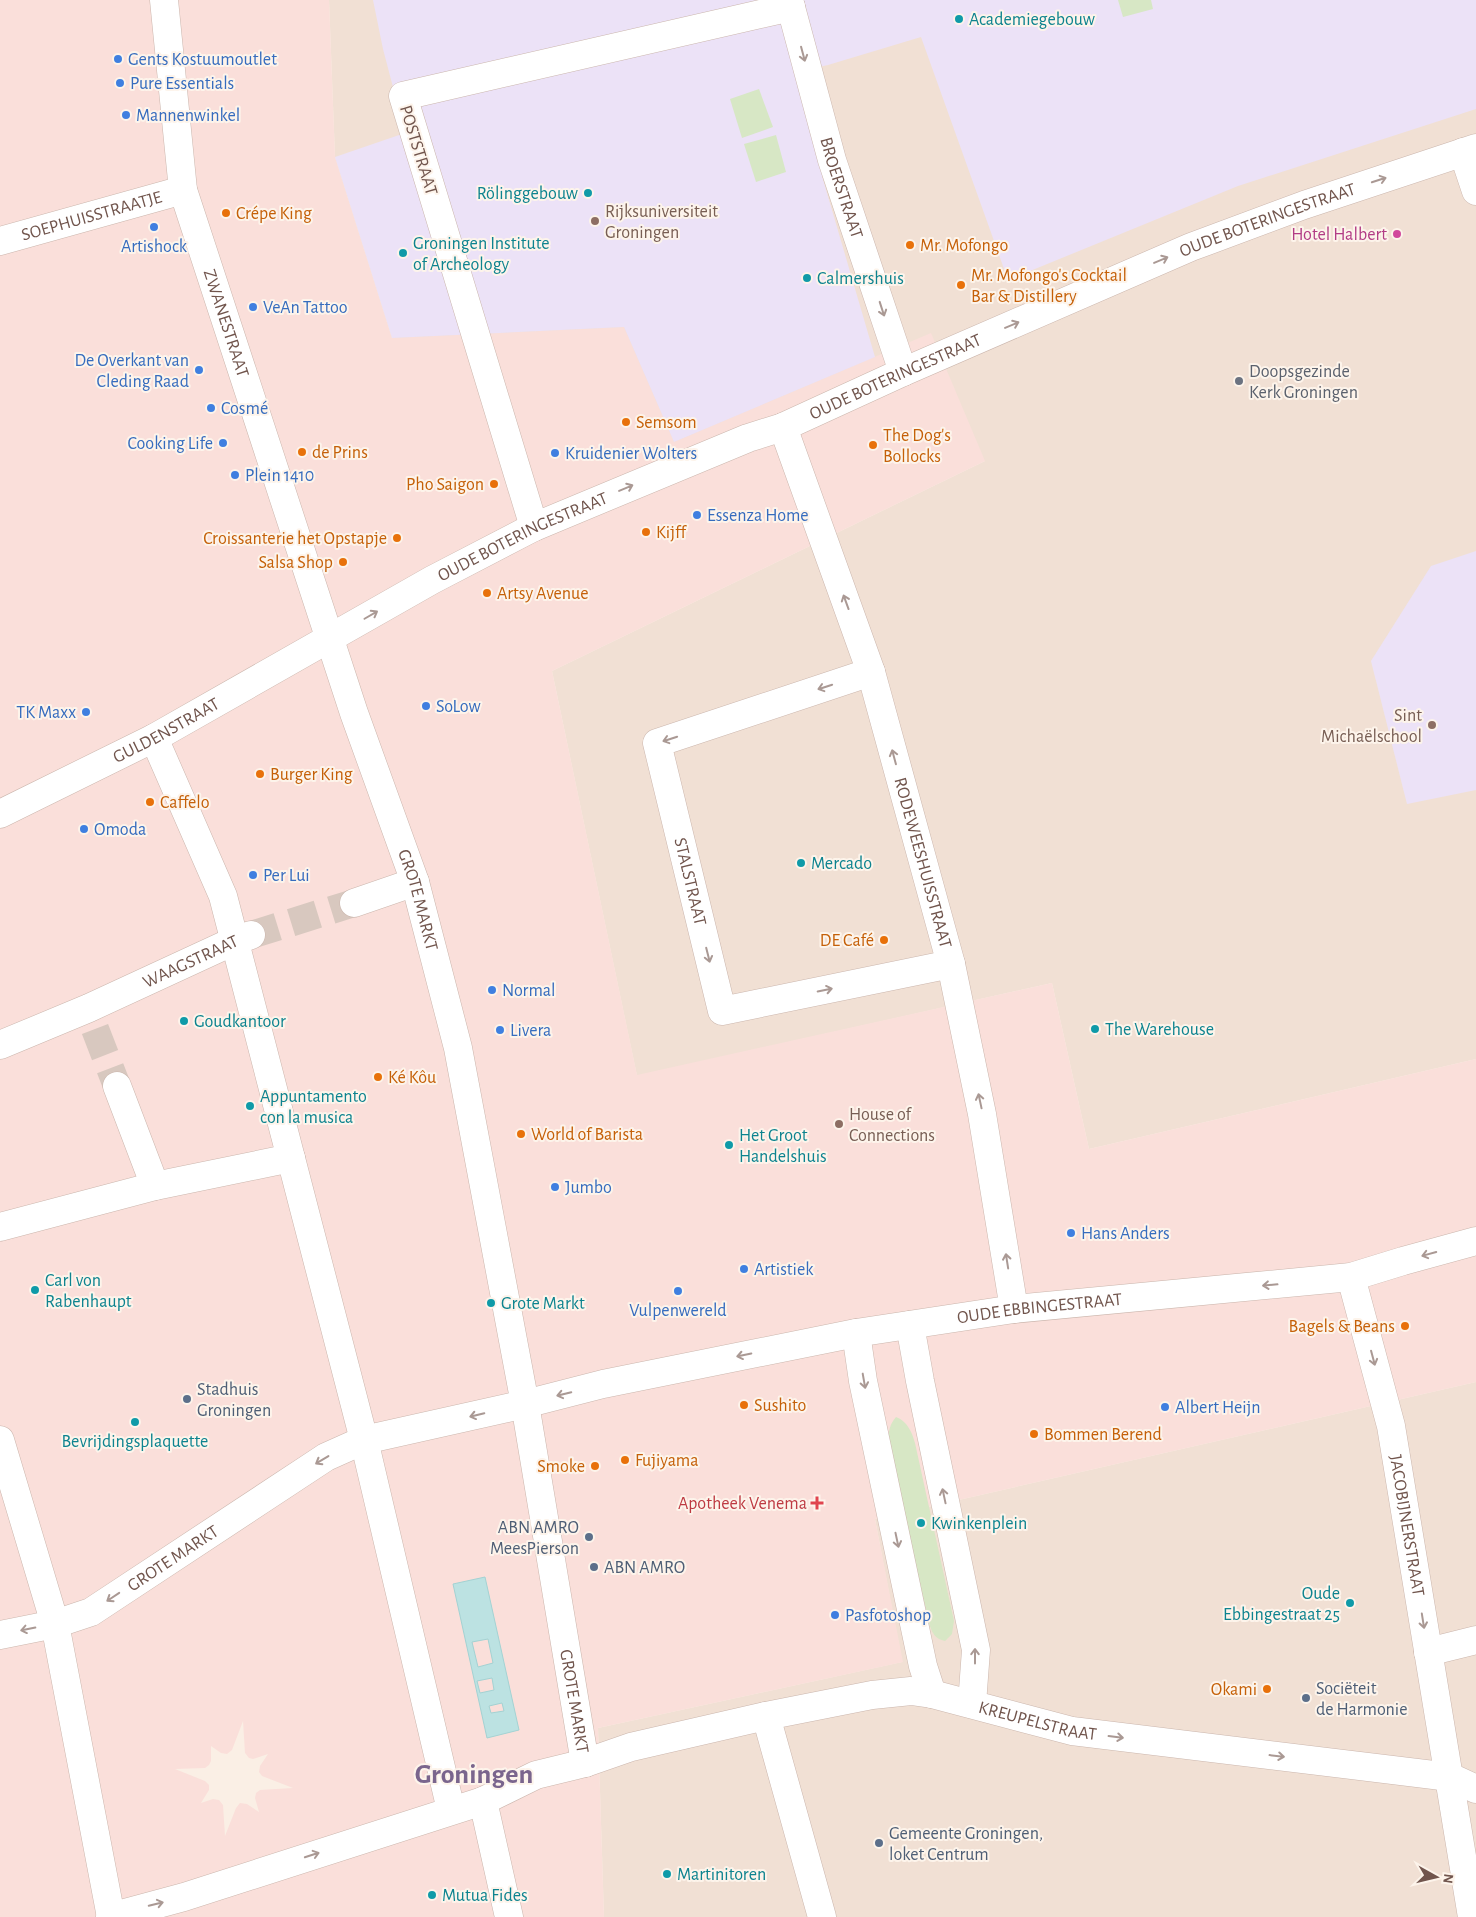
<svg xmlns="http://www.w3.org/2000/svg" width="1476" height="1917" font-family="'Alegreya Sans',sans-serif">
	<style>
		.residential { fill: #f1e0d4 }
		.commercial { fill: #fadfda; fill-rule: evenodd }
		.education { fill: #ece2f7 }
		.green { fill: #d7e7c5 }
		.water { fill: #bce2e2; stroke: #a3d2d3; fill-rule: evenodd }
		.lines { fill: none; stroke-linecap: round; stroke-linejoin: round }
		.street-tunnel { stroke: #d8c8bf; stroke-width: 28; stroke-dasharray: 28 14; stroke-linecap: butt }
		.street-casing { stroke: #cbb6ad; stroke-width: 29 }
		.street { stroke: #fff; stroke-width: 28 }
		.oneway { stroke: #aa9994 }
		.culture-dot { fill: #0f9aa8; stroke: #fdf4eb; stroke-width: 2 }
		.shop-dot { fill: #3f7fe0; stroke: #fdf4eb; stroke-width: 2 }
		.food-dot { fill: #e8710a; stroke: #fdf4eb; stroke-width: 2 }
		.education-dot { fill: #8d6e63; stroke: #fdf4eb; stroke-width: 2 }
		.hotel-dot { fill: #d1479c; stroke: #fdf4eb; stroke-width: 2 }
		.worship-dot { fill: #6b7280; stroke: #fdf4eb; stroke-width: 2 }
		.service-dot { fill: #5c6f8a; stroke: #fdf4eb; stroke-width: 2 }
		.health-dot { fill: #e0444e; stroke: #fdf4eb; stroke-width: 2 }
		.labels { text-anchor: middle; stroke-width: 4; stroke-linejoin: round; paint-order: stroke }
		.culture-label { font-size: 18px; fill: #0d838f; stroke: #fdf4eb; text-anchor: start }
		.shop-label { font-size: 18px; fill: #366cbe; stroke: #fdf4eb; text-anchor: start }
		.street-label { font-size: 18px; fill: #71554d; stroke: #fdf4eb }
		.education-label { font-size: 18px; fill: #785e54; stroke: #fdf4eb; text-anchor: start }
		.food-label { font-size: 18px; fill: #c56008; stroke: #fdf4eb; text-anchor: start }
		.hotel-label { font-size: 18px; fill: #b23c85; stroke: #fdf4eb; text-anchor: end }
		.worship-label { font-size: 18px; fill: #5b616d; stroke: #fdf4eb; text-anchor: start }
		.service-label { font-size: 18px; fill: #4e5e75; stroke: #fdf4eb; text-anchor: start }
		.health-label { font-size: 18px; fill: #be3a42; stroke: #fdf4eb; text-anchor: end }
		.town-label { font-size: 28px; font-weight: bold; fill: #7a658d; stroke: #fdf4eb }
	</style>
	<rect width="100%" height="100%" fill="#faefe5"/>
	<g class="residential">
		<path d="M329 0H1476V1059L1089 1149 1052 983 637 1076 552 671 985 461 674 442 392 338 335 157Z"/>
		<path d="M1476 1382V1917H604L598 1728 902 1662 875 1519Z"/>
	</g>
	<path class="commercial" d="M0 0H329L335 157 392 338 624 327 674 442 931 333 985 461 552 671 637 1075 1052 983 1089 1149 1476 1059V1382L875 1519 903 1662 598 1728 604 1917H0ZM243 1721 245 1753 249 1758 253 1759 268 1754 260 1766 259 1772 262 1776 293 1788 260 1790 256 1793 255 1798 259 1812 247 1804 240 1803 236 1808 225 1836 223 1805 219 1800 213 1799 201 1803 209 1790V1785L205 1781 175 1769 205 1768 209 1765 211 1761V1746L221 1753 227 1754 232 1750Z"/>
	<g class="education">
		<path d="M373 0H1476V109L1238 186 1008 280 921 37 828 65 795 72 822 162V176L875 357 674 442 624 327 392 338 335 157 405 133 383 49Z"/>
		<path d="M1476 551V790L1407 804 1371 661 1431 566Z"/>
	</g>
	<g class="green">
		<path d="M1118 0H1151L1153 9 1123 17Z"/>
		<path d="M759 89 773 127 742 138 730 99Z"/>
		<path d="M776 135 786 172 756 182 744 144Z"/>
		<path d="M896 1417C907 1421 912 1432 915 1443L954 1621 952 1634 945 1641C935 1639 932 1633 929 1623L888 1441C889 1431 889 1425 896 1417Z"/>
	</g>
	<path class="water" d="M485 1577 519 1730 487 1738 453 1584ZM488 1639 493 1663 478 1667 472 1642ZM492 1678 494 1690 480 1693 477 1681ZM502 1703 504 1711 491 1713 489 1706Z"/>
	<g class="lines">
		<g class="street-tunnel">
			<path d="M251 935 354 903"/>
			<path d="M95 1029 117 1086"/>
		</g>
		<g class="street-casing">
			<g id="street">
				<path id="s1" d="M164 0 183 190 354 713 415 882 458 1048 525 1404 585 1763"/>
				<path id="s2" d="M789 0 832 160 903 372"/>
				<path d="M1463 152 1476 191"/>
				<path id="s3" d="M0 241 183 190"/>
				<path id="s4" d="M783 427 871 672 951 964 982 1114 1014 1309"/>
				<path d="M534 527 403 96 791 7"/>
				<path id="s5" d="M871 672 657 743 722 1011 951 964"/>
				<path d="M154 738 223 896 364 1440 451 1810"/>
				<path id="s6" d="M0 814 154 738 432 580 534 527 748 438 783 427 903 372 1191 247 1304 205 1476 148"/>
				<path d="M354 903 415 882"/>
				<path id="s7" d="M0 1045 89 1008 234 941 251 935"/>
				<path d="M117 1086 155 1186"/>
				<path d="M0 1227 155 1186 291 1158"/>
				<path id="s8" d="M1351 1277 1391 1426 1472 1917"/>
				<path d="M910 1325 920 1381 976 1650 972 1704"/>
				<path d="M856 1333 863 1381 923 1666 932 1694"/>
				<path d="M0 1440 55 1624 111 1917"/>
				<path id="s9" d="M0 1635 55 1624 91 1612 326 1457 364 1440 525 1404 603 1384 856 1333 1014 1309 1351 1277 1403 1261 1476 1241"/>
				<path d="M1428 1652 1476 1640"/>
				<path d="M766 1716 822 1917"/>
				<path d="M483 1801 509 1917"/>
				<path id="s10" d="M110 1917 184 1897 483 1801 536 1775 585 1763 631 1747 766 1716 872 1695 911 1691 932 1694 1072 1731 1450 1777 1476 1789"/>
			</g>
		</g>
		<use href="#street" class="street"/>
	</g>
	<defs><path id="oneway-shaft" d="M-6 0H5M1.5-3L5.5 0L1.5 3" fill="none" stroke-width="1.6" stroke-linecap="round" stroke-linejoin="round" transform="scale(1.25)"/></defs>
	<g class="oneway">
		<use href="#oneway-shaft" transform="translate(803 54) rotate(75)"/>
		<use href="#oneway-shaft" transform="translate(1379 180) rotate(-18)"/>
		<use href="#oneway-shaft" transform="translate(1161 260) rotate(-23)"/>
		<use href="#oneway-shaft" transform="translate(882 309) rotate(72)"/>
		<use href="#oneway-shaft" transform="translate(1012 325) rotate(-23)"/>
		<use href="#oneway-shaft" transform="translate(626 488) rotate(-23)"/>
		<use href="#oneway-shaft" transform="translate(846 602) rotate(-110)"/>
		<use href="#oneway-shaft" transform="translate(371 615) rotate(-30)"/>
		<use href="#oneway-shaft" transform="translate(825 687) rotate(162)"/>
		<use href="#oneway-shaft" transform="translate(670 739) rotate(162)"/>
		<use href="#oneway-shaft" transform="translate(894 757) rotate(-105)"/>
		<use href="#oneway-shaft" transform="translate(708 955) rotate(76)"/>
		<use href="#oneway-shaft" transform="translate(825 990) rotate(-12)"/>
		<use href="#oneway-shaft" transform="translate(980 1101) rotate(-102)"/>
		<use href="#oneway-shaft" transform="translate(1429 1254) rotate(165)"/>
		<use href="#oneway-shaft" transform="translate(1007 1261) rotate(-99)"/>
		<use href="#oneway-shaft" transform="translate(1270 1285) rotate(175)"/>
		<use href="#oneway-shaft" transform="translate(744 1355) rotate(168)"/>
		<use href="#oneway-shaft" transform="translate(1373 1358) rotate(75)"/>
		<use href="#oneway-shaft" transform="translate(864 1381) rotate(80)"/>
		<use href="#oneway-shaft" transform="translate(564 1394) rotate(166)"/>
		<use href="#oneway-shaft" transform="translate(477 1415) rotate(167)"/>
		<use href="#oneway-shaft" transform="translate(322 1460) rotate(149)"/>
		<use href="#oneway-shaft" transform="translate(944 1496) rotate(-102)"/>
		<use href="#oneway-shaft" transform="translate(897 1540) rotate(78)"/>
		<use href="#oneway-shaft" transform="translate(113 1597) rotate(146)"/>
		<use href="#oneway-shaft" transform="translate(1423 1621) rotate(81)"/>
		<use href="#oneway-shaft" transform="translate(28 1629) rotate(169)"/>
		<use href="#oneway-shaft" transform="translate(975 1656) rotate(-90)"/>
		<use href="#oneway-shaft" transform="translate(1116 1737) rotate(7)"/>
		<use href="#oneway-shaft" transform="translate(1277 1756) rotate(7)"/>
		<use href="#oneway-shaft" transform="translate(312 1855) rotate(-18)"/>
		<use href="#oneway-shaft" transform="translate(156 1904) rotate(-14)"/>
	</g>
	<g class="culture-dot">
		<circle cx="959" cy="19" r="5"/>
		<circle cx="588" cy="193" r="5"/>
		<circle cx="403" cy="253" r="5"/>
		<circle cx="807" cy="278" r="5"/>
		<circle cx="801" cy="863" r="5"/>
		<circle cx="184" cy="1021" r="5"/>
		<circle cx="1095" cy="1029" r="5"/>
		<circle cx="250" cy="1106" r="5"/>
		<circle cx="729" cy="1145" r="5"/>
		<circle cx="35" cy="1290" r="5"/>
		<circle cx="491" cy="1303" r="5"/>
		<circle cx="135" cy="1422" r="5"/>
		<circle cx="921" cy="1523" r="5"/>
		<circle cx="1350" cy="1603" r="5"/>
		<circle cx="667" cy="1874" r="5"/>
		<circle cx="432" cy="1895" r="5"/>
	</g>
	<g class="shop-dot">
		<circle cx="118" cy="59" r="5"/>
		<circle cx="120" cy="83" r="5"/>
		<circle cx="126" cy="115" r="5"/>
		<circle cx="154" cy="227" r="5"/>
		<circle cx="253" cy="307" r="5"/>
		<circle cx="199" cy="370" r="5"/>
		<circle cx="211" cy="408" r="5"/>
		<circle cx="223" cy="443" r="5"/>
		<circle cx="555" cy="453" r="5"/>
		<circle cx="235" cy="475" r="5"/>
		<circle cx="697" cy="515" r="5"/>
		<circle cx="426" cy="706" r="5"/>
		<circle cx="86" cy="712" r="5"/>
		<circle cx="84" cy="829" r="5"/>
		<circle cx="253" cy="875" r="5"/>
		<circle cx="492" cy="990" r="5"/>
		<circle cx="500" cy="1030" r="5"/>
		<circle cx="555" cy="1187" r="5"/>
		<circle cx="1071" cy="1233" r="5"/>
		<circle cx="744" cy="1269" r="5"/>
		<circle cx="678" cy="1291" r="5"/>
		<circle cx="1165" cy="1407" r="5"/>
		<circle cx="835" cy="1615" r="5"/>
	</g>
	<g class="food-dot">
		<circle cx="226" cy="213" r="5"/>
		<circle cx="910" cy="245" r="5"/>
		<circle cx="961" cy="285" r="5"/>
		<circle cx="626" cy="422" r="5"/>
		<circle cx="873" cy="445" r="5"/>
		<circle cx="302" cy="452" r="5"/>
		<circle cx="494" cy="484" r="5"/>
		<circle cx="646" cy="532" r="5"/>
		<circle cx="397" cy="538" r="5"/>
		<circle cx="343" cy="562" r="5"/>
		<circle cx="487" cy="593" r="5"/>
		<circle cx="260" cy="774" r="5"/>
		<circle cx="150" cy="802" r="5"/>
		<circle cx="884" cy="940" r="5"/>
		<circle cx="378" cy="1077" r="5"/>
		<circle cx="521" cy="1134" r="5"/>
		<circle cx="1405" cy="1326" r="5"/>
		<circle cx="744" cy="1405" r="5"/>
		<circle cx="1034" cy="1434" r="5"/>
		<circle cx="625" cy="1460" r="5"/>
		<circle cx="595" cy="1466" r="5"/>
		<circle cx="1267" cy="1689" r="5"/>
	</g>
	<g class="education-dot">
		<circle cx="595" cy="221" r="5"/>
		<circle cx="1432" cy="725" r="5"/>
		<circle cx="839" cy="1124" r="5"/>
	</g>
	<circle class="hotel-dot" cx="1397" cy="234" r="5"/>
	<circle class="worship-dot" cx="1239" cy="381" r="5"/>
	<g class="service-dot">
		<circle cx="187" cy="1399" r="5"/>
		<circle cx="589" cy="1537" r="5"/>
		<circle cx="594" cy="1567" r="5"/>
		<circle cx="1306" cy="1698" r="5"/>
		<circle cx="879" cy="1843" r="5"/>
	</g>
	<path class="health-dot" d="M814.5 1495.5h5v5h5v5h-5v5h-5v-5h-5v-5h5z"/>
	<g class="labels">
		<g class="culture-label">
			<text x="969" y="25">Academiegebouw</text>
			<text x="578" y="199" text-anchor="end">Rölinggebouw</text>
			<text x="413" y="249">Groningen Institute<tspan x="413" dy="21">of Archeology</tspan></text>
			<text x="817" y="284">Calmershuis</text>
			<text x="811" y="869">Mercado</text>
			<text x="194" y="1027">Goudkantoor</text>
			<text x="1105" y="1035">The Warehouse</text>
			<text x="260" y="1102">Appuntamento<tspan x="260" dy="21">con la musica</tspan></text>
			<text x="739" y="1141">Het Groot<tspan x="739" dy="21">Handelshuis</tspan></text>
			<text x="45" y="1286">Carl von<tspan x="45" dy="21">Rabenhaupt</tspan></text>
			<text x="501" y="1309">Grote Markt</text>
			<text x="135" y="1447" text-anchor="middle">Bevrijdingsplaquette</text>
			<text x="931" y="1529">Kwinkenplein</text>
			<text x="1340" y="1599" text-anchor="end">Oude<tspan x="1340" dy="21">Ebbingestraat 25</tspan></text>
			<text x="677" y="1880">Martinitoren</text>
			<text x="442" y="1901">Mutua Fides</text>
		</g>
		<g class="shop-label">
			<text x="128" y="65">Gents Kostuumoutlet</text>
			<text x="130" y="89">Pure Essentials</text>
			<text x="136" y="121">Mannenwinkel</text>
			<text x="154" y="252" text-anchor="middle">Artishock</text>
			<text x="263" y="313">VeAn Tattoo</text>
			<text x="189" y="366" text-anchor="end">De Overkant van<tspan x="189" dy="21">Cleding Raad</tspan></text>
			<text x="221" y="414">Cosmé</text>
			<text x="213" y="449" text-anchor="end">Cooking Life</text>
			<text x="565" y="459">Kruidenier Wolters</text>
			<text x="245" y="481">Plein 1410</text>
			<text x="707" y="521">Essenza Home</text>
			<text x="436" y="712">SoLow</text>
			<text x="76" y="718" text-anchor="end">TK Maxx</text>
			<text x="94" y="835">Omoda</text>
			<text x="263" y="881">Per Lui</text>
			<text x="502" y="996">Normal</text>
			<text x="510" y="1036">Livera</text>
			<text x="565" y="1193">Jumbo</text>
			<text x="1081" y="1239">Hans Anders</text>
			<text x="754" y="1275">Artistiek</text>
			<text x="678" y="1316" text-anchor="middle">Vulpenwereld</text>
			<text x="1175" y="1413">Albert Heijn</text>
			<text x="845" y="1621">Pasfotoshop</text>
		</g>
		<g class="street-label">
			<text transform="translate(419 150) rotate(73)" y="6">POSTSTRAAT</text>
			<text dy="6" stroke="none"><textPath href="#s2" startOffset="195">BROERSTRAAT</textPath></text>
			<text dy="6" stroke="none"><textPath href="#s3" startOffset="95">SOEPHUISSTRAATJE</textPath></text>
			<text dy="6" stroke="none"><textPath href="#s6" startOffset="1402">OUDE BOTERINGESTRAAT</textPath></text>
			<text dy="6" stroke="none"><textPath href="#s1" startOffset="331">ZWANESTRAAT</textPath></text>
			<text dy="6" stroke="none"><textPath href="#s6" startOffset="998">OUDE BOTERINGESTRAAT</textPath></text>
			<text dy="6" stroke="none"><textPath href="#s6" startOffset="592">OUDE BOTERINGESTRAAT</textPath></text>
			<text dy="6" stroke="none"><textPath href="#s6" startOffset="186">GULDENSTRAAT</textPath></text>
			<text dy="6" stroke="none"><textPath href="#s4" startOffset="458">RODEWEESHUISSTRAAT</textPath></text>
			<text dy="6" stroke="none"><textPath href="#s5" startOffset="368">STALSTRAAT</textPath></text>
			<text dy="6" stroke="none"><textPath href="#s1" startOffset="939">GROTE MARKT</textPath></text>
			<text dy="6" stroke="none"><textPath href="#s7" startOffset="208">WAAGSTRAAT</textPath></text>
			<text dy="6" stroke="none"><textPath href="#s9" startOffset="1106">OUDE EBBINGESTRAAT</textPath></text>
			<text dy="6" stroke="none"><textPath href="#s8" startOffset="255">JACOBIJNERSTRAAT</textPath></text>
			<text dy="6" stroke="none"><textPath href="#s9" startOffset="192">GROTE MARKT</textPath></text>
			<text dy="6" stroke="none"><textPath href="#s1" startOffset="1756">GROTE MARKT</textPath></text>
			<text dy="6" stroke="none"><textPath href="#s10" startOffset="965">KREUPELSTRAAT</textPath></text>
		</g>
		<g class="education-label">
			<text x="605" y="217">Rijksuniversiteit<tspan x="605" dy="21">Groningen</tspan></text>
			<text x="1422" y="721" text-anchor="end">Sint<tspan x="1422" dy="21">Michaëlschool</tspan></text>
			<text x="849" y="1120">House of<tspan x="849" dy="21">Connections</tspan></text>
		</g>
		<g class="food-label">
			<text x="236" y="219">Crépe King</text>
			<text x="920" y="251">Mr. Mofongo</text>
			<text x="971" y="281">Mr. Mofongo's Cocktail<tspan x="971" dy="21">Bar &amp; Distillery</tspan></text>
			<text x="636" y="428">Semsom</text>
			<text x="883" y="441">The Dog's<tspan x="883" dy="21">Bollocks</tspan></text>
			<text x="312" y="458">de Prins</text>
			<text x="484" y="490" text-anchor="end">Pho Saigon</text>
			<text x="656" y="538">Kijff</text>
			<text x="387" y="544" text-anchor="end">Croissanterie het Opstapje</text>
			<text x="333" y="568" text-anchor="end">Salsa Shop</text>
			<text x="497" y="599">Artsy Avenue</text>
			<text x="270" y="780">Burger King</text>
			<text x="160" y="808">Caffelo</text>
			<text x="874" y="946" text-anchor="end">DE Café</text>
			<text x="388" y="1083">Ké Kôu</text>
			<text x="531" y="1140">World of Barista</text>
			<text x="1395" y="1332" text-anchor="end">Bagels &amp; Beans</text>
			<text x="754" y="1411">Sushito</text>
			<text x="1044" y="1440">Bommen Berend</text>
			<text x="635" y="1466">Fujiyama</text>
			<text x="585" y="1472" text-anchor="end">Smoke</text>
			<text x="1257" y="1695" text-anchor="end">Okami</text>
		</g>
		<g class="hotel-label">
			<text x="1387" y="240">Hotel Halbert</text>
		</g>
		<g class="worship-label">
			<text x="1249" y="377">Doopsgezinde<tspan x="1249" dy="21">Kerk Groningen</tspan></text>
		</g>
		<g class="service-label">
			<text x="197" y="1395">Stadhuis<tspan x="197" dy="21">Groningen</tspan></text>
			<text x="579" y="1533" text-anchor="end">ABN AMRO<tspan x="579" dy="21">MeesPierson</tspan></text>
			<text x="604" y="1573">ABN AMRO</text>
			<text x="1316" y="1694">Sociëteit<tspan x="1316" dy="21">de Harmonie</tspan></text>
			<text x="889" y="1839">Gemeente Groningen,<tspan x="889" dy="21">loket Centrum</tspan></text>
		</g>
		<g class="health-label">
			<text x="807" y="1509">Apotheek Venema</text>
		</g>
		<g class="town-label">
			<text x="474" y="1783">Groningen</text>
		</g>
	</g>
	<g transform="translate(1436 1877) rotate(98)" stroke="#fdf4eb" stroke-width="4" paint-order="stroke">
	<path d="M0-4L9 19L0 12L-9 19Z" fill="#71554d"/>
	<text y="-8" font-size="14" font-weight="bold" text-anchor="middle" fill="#71554d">N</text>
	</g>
</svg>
